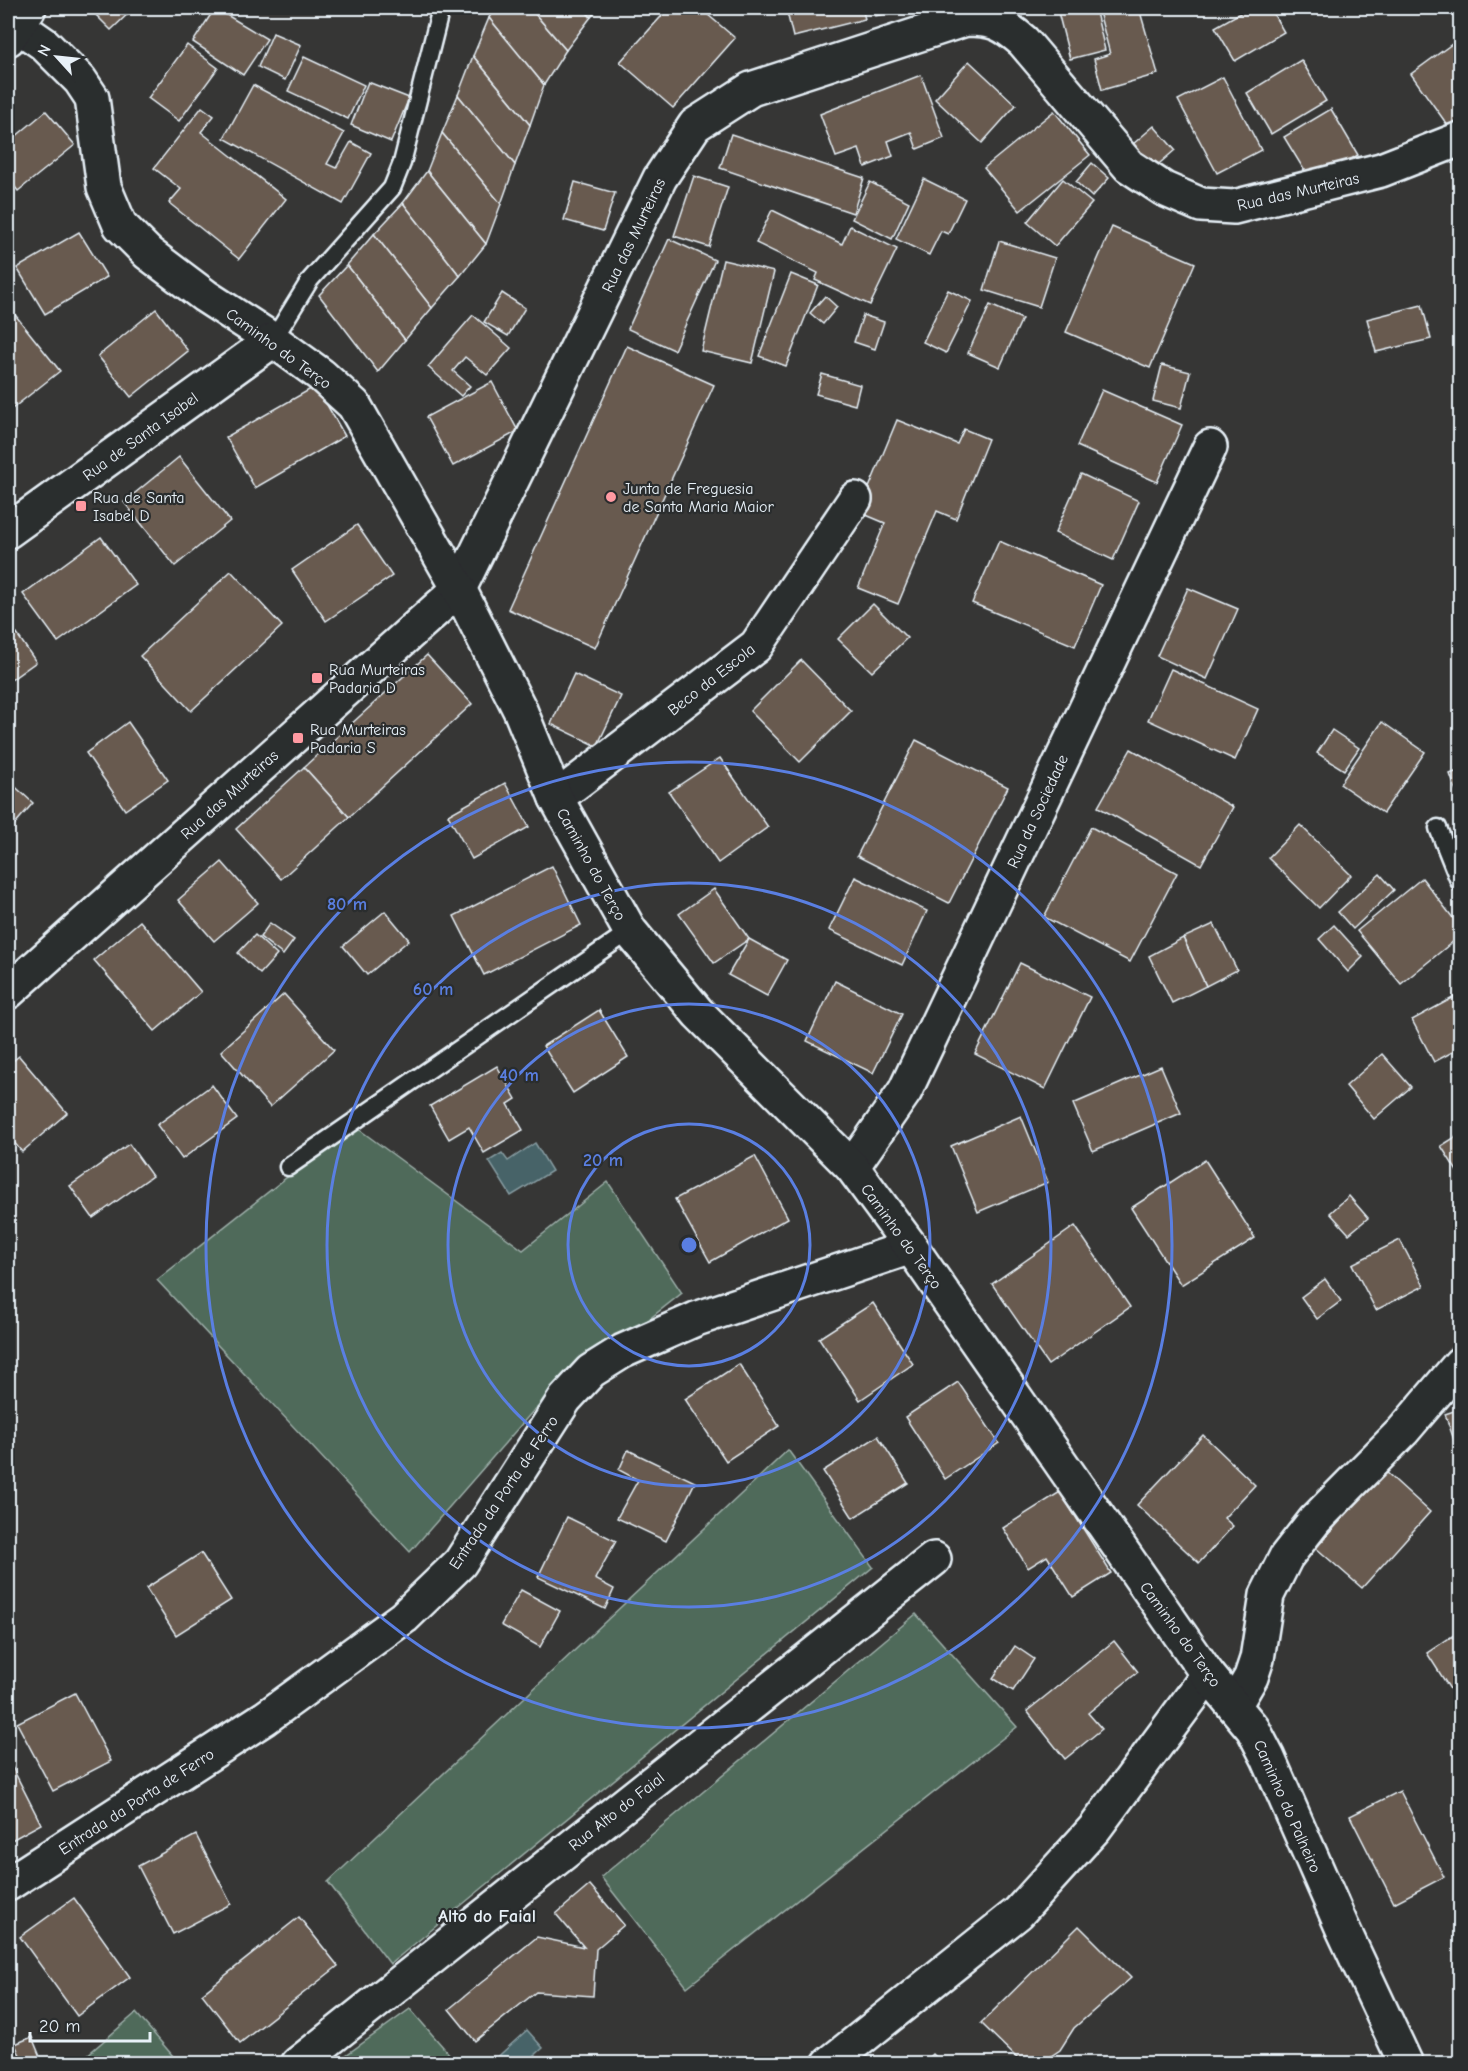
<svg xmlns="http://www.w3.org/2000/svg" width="1468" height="2071" font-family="'Comic Neue',sans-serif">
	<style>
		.green { fill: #506b5a; stroke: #9caea9; stroke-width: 1.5 }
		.water { fill: #466468; stroke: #879ca2; stroke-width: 1.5 }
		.building { fill: #685a4f; stroke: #e8f1f8; stroke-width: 1.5 }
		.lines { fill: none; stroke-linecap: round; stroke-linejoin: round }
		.lane-casing { stroke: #e8f1f8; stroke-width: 21 }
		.street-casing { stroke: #e8f1f8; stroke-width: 38 }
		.secondary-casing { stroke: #e8f1f8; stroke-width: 38 }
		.lane { stroke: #2a2d2e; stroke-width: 16 }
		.street { stroke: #2a2d2e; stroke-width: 33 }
		.secondary { stroke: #2a2d2e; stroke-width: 33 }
		.ring { fill: none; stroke: #5a7fe2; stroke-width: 3 }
		.poi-dot { fill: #ff9aa2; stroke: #2a2d2e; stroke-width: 2 }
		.labels { text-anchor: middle; stroke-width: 4.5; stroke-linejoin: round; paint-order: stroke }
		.street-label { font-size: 16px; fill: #e8f1f8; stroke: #2a2d2e }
		.poi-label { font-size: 16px; fill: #e8f1f8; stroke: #2a2d2e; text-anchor: start }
		.neighbourhood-label { font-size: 18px; font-weight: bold; fill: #e8f1f8; stroke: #2a2d2e }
		.centre { fill: #5a7fe2; stroke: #2a2d2e; stroke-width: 3 }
		.ring-label { font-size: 18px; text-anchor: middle; font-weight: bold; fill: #5a7fe2; stroke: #2a2d2e; stroke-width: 4.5; stroke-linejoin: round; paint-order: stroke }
	</style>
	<rect width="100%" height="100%" fill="#363635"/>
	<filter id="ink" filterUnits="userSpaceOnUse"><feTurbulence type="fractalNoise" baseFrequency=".0167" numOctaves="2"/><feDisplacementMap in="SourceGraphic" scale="12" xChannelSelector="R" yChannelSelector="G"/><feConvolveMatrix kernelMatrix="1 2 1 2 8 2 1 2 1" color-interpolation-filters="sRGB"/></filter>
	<g filter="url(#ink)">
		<g class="green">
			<path d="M353 1125 523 1250 608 1182 682 1293 533 1411 410 1552 157 1280Z"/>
			<path d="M788 1450 873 1567 390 1964 328 1882Z"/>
			<path d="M916 1614 1017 1727 687 1987 601 1877Z"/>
			<path d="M410 2009 457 2063H335Z"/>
			<path d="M136 2013 179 2063H78Z"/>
		</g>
		<g class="water">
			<path d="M535 1143 552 1171 511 1196 489 1161 502 1153 508 1161Z"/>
			<path d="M527 2030 543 2048 526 2063H491Z"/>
		</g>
		<g class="building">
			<path d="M89 8H134L111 30Z"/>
			<path d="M215 8 267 39 243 75 193 42Z"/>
			<path d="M494 8H530L566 50 544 85 489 18Z"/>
			<path d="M530 8H583L591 17 566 50Z"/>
			<path d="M583 8H599L591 17Z"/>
			<path d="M669 8H700L735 38 673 108 620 62Z"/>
			<path d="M786 8H862L865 19 793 37Z"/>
			<path d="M874 8H897L898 12 875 16Z"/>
			<path d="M1077 8H1095L1105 50 1070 59 1058 12Z"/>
			<path d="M1098 8H1139L1158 74 1102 90 1094 59 1110 54Z"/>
			<path d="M1249 8H1270L1284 32 1235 61 1215 27Z"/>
			<path d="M489 18 544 85 530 125 473 56Z"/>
			<path d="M273 33 301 45 285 80 258 67Z"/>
			<path d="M1456 41 1460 48V133L1456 137 1411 74Z"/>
			<path d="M187 45 218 68 179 121 148 98Z"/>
			<path d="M473 56 530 125 515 165 458 95Z"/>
			<path d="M304 57 364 85 348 119 288 91Z"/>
			<path d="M1301 60 1326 101 1271 134 1247 93Z"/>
			<path d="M969 61 1016 105 982 143 935 99Z"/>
			<path d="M921 75 944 138 917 149 911 132 888 141 893 156 865 167 859 149 836 157 820 114Z"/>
			<path d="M1223 77 1261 150 1217 173 1178 100Z"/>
			<path d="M368 82 409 98 391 142 351 125Z"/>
			<path d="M253 85 344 133 327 164 336 168 351 142 371 153 343 204 224 138Z"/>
			<path d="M458 95 515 165 501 204 442 133Z"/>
			<path d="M202 107 214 116 201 132 286 199 239 259 169 203 181 189 154 168Z"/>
			<path d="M1331 109 1358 155 1312 183 1284 137Z"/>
			<path d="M46 111 75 145 18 191 8 178V143Z"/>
			<path d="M1054 111 1090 155 1020 211 984 168Z"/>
			<path d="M1154 126 1175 150 1153 169 1133 144Z"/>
			<path d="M442 133 501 204 486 244 427 171Z"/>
			<path d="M731 134 864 178 853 213 720 168Z"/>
			<path d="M1092 163 1109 178 1092 197 1076 182Z"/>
			<path d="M427 171 486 244 460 276 403 203Z"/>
			<path d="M694 176 728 187 709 247 674 236Z"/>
			<path d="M924 179 965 199 948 234 941 231 929 255 896 239Z"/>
			<path d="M1063 179 1092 203 1055 246 1027 222Z"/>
			<path d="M575 182 615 193 603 231 564 220Z"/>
			<path d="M870 182 909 202 892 239 852 219Z"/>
			<path d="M403 203 460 276 432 308 374 234Z"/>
			<path d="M772 210 842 244 850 226 897 249 870 305 815 280 818 273 756 243Z"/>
			<path d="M8 212 15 222 8 228Z"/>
			<path d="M1112 227 1195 263 1150 368 1066 332Z"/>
			<path d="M79 232 107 277 45 314 17 268Z"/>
			<path d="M374 234 432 308 405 340 347 265Z"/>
			<path d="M669 239 715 260 674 350 628 329Z"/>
			<path d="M999 241 1055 258 1039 307 984 290Z"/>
			<path d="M723 260 774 272 752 363 701 351Z"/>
			<path d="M347 265 405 340 378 372 319 295Z"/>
			<path d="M791 274 818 285 786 366 759 356Z"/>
			<path d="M948 290 972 301 946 353 923 342Z"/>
			<path d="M502 293 525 308 508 336 484 322Z"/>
			<path d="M825 296 837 307 823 324 810 313Z"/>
			<path d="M990 305 1022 319 1000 367 968 353Z"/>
			<path d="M1422 305 1431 339 1376 352 1367 319Z"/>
			<path d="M8 306 60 371 8 412Z"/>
			<path d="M156 309 188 351 131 397 98 356Z"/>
			<path d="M473 315 511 348 487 375 465 357 453 371 470 386 461 396 428 367Z"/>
			<path d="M863 315 884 322 875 349 854 342Z"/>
			<path d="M627 346 714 385 595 648 508 609Z"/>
			<path d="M1162 365 1190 372 1181 408 1153 401Z"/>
			<path d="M822 374 860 385 855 405 816 394Z"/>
			<path d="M492 382 518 431 453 466 426 417Z"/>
			<path d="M316 386 345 436 255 488 226 437Z"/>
			<path d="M1102 390 1182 425 1157 482 1077 446Z"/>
			<path d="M897 420 957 444 964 429 988 439 956 519 937 511 898 604 858 588 885 523 859 512Z"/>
			<path d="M179 457 230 521 175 566 124 502Z"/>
			<path d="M1081 474 1139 501 1113 560 1055 533Z"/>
			<path d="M357 525 392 576 326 621 292 570Z"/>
			<path d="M101 537 136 585 58 642 23 594Z"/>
			<path d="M999 541 1101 585 1075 646 972 603Z"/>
			<path d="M231 571 282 626 191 711 140 656Z"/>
			<path d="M1188 588 1238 609 1207 679 1157 656Z"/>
			<path d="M873 604 907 638 872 672 838 639Z"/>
			<path d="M8 621 36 662 8 682Z"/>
			<path d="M427 655 472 704 349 817 304 767Z"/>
			<path d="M801 660 851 711 800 762 750 711Z"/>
			<path d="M1171 669 1258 709 1235 760 1148 720Z"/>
			<path d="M574 674 621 696 597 746 551 724Z"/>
			<path d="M128 722 168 780 125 810 86 753Z"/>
			<path d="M1382 722 1425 752 1383 813 1340 784Z"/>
			<path d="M1332 730 1359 748 1344 770 1317 753Z"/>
			<path d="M916 740 1008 787 949 903 857 856Z"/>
			<path d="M1131 749 1233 807 1201 865 1098 807Z"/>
			<path d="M720 758 768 827 718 863 669 792Z"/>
			<path d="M304 767 349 817 281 879 236 829Z"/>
			<path d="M1460 770V801L1450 774Z"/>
			<path d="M8 780 33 803 8 832Z"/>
			<path d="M505 783 529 827 472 859 448 815Z"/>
			<path d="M1300 825 1351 875 1319 908 1268 858Z"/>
			<path d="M1091 827 1177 873 1130 962 1044 917Z"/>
			<path d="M222 862 258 903 214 941 178 900Z"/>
			<path d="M552 866 581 925 484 975 454 916Z"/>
			<path d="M1380 874 1394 890 1353 929 1338 912Z"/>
			<path d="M855 877 927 911 902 965 829 930Z"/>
			<path d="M1422 878 1460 927V936L1401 984 1357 931Z"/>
			<path d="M714 889 749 939 714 963 679 914Z"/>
			<path d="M385 911 409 940 367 975 343 946Z"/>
			<path d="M140 921 201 992 155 1031 94 960Z"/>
			<path d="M270 923 294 940 283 955 260 937Z"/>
			<path d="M1214 924 1237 970 1206 986 1183 938Z"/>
			<path d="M1334 925 1363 957 1348 972 1319 939Z"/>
			<path d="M255 935 277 955 260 974 238 953Z"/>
			<path d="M1183 938 1206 986 1172 1003 1149 956Z"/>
			<path d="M749 939 787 960 767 996 728 975Z"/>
			<path d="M1020 963 1090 997 1045 1089 975 1054Z"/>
			<path d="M835 981 902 1014 873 1073 807 1041Z"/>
			<path d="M284 994 334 1050 270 1107 221 1051Z"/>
			<path d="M1460 994V1048L1434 1062 1412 1020Z"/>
			<path d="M599 1010 628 1057 573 1093 543 1046Z"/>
			<path d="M1382 1054 1411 1087 1374 1119 1346 1086Z"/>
			<path d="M19 1056 67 1113 22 1152 8 1135V1065Z"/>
			<path d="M497 1066 516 1099 508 1104 523 1130 484 1153 469 1127 449 1139 430 1106Z"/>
			<path d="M1161 1066 1181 1113 1093 1151 1073 1104Z"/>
			<path d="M212 1085 237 1119 182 1159 157 1125Z"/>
			<path d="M1021 1116 1048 1182 978 1212 951 1146Z"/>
			<path d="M1460 1134V1176L1441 1146Z"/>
			<path d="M129 1144 152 1176 93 1218 70 1186Z"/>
			<path d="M755 1156 788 1218 710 1262 675 1199Z"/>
			<path d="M1205 1160 1255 1238 1181 1285 1131 1208Z"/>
			<path d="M1349 1196 1368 1218 1349 1234 1330 1213Z"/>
			<path d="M1075 1226 1130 1307 1048 1365 992 1284Z"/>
			<path d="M1400 1240 1424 1286 1376 1310 1352 1264Z"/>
			<path d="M1325 1279 1341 1301 1317 1319 1301 1297Z"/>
			<path d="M873 1303 913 1364 860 1400 819 1338Z"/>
			<path d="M739 1364 779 1426 726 1461 685 1399Z"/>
			<path d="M958 1382 999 1443 945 1479 905 1417Z"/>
			<path d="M1460 1409V1457L1445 1414Z"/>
			<path d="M1203 1435 1255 1485 1224 1518 1233 1526 1199 1563 1137 1505Z"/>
			<path d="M878 1436 908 1483 853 1518 823 1471Z"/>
			<path d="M628 1450 695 1482 666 1541 617 1518 638 1480 619 1470Z"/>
			<path d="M1385 1471 1430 1512 1362 1588 1316 1548Z"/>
			<path d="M1060 1492 1111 1573 1073 1597 1047 1556 1028 1568 1003 1528Z"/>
			<path d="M567 1517 616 1541 595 1579 614 1589 605 1609 538 1577Z"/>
			<path d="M201 1553 231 1600 176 1635 146 1588Z"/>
			<path d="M521 1590 560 1611 540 1647 501 1625Z"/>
			<path d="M1460 1631V1705L1427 1653Z"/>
			<path d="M1114 1641 1138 1672 1088 1713 1102 1729 1065 1759 1027 1711Z"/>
			<path d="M1015 1646 1034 1659 1013 1691 993 1678Z"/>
			<path d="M75 1693 111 1761 53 1791 17 1723Z"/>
			<path d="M8 1759 41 1824 8 1842Z"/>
			<path d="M1400 1791 1444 1877 1394 1903 1350 1816Z"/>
			<path d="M196 1835 231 1904 173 1934 138 1866Z"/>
			<path d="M590 1885 624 1925 596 1949 593 1996 536 1992 475 2041 449 2009 537 1937 584 1947 556 1914Z"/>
			<path d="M74 1898 130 1977 77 2016 20 1937Z"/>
			<path d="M299 1917 338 1966 240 2043 202 1994Z"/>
			<path d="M1079 1926 1131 1978 1074 2028 1060 2050 1039 2064H1023L981 2023Z"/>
			<path d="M32 2037 43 2064H24L15 2044Z"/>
			<path d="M933 2054 943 2064H923Z"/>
		</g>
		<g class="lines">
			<g class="lane-casing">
				<g id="lane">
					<path d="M273 340 310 280 392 188 402 163 441 8"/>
					<path d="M1438 828 1460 883"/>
					<path d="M288 1167 630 931"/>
				</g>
			</g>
			<g class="street-casing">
				<g id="street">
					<path d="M8 19 44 44 80 80 92 98 104 187 120 225 148 253 205 296 273 340"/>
					<path d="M556 798 756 646 855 499"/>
					<path d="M8 992 459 589 660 178 695 125 751 89 966 19C994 19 1002 23 1023 41L1129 166 1164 189 1201 205 1234 207 1381 170 1460 139"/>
					<path d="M852 1167 905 1091 1210 447"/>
					<path d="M1234 1706 1251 1677 1257 1659 1267 1595 1286 1557 1315 1520 1403 1431 1460 1364"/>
					<path d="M8 1884 265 1718 404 1617 460 1563 565 1399 591 1371 623 1351 696 1319 911 1247"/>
					<path d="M298 2064 934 1559"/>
					<path d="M829 2064 1018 1913 1095 1828 1208 1675"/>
				</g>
			</g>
			<g class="secondary-casing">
				<g id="secondary">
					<path d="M8 39 29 8"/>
					<path d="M8 531 273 340 321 375 354 405 459 589 520 710 556 798 630 931 698 1013 852 1167 911 1247 1208 1675 1253 1729 1268 1758 1342 1927 1406 2064"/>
				</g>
			</g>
			<use href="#lane" class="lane"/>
			<use href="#street" class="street"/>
			<use href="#secondary" class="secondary"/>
		</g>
	</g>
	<g class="ring">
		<circle cx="689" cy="1245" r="121"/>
		<circle cx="689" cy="1245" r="241"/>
		<circle cx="689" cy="1245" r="362"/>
		<circle cx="689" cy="1245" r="483"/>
	</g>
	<g class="poi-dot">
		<circle cx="611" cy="497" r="6"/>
		<rect x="75" y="500" width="12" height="12" rx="3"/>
		<rect x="311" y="672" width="12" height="12" rx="3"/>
		<rect x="292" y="732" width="12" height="12" rx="3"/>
	</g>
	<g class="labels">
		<g class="street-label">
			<text transform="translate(1298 191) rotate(-13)" y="6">Rua das Murteiras</text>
			<text transform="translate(633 235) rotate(-64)" y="6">Rua das Murteiras</text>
			<text transform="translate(279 348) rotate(36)" y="6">Caminho do Terço</text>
			<text transform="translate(140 436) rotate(-36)" y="6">Rua de Santa Isabel</text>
			<text transform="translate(711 679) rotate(-38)" y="6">Beco da Escola</text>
			<text transform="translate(229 794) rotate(-42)" y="6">Rua das Murteiras</text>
			<text transform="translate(1037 811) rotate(-65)" y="6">Rua da Sociedade</text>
			<text transform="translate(592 864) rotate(61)" y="6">Caminho do Terço</text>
			<text transform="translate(902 1236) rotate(54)" y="6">Caminho do Terço</text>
			<text transform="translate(503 1492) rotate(-56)" y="6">Entrada da Porta de Ferro</text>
			<text transform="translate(1181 1634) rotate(54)" y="6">Caminho do Terço</text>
			<text transform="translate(136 1801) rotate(-33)" y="6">Entrada da Porta de Ferro</text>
			<text transform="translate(1288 1806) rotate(66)" y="6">Caminho do Palheiro</text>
			<text transform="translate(616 1811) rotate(-38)" y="6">Rua Alto do Faial</text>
		</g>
		<g class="poi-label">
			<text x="623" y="494">Junta de Freguesia<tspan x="623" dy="18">de Santa Maria Maior</tspan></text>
			<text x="93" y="503">Rua de Santa<tspan x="93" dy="18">Isabel D</tspan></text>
			<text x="329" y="675">Rua Murteiras<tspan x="329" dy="18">Padaria D</tspan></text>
			<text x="310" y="735">Rua Murteiras<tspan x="310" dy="18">Padaria S</tspan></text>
		</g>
		<g class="neighbourhood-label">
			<text x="487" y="1922">Alto do Faial</text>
		</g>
	</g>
	<circle cx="689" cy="1245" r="9" class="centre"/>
	<g class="ring-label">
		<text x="347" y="910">80 m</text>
		<text x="433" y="995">60 m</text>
		<text x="519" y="1081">40 m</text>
		<text x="603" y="1166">20 m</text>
	</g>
	<rect width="1468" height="2071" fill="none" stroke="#2a2d2e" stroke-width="30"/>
	<rect x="15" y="15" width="1438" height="2041" fill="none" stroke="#e8f1f8" stroke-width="2" filter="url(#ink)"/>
	<g transform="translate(57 57) rotate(297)" stroke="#2a2d2e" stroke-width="4.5" paint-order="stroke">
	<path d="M0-4.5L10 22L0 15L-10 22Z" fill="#e8f1f8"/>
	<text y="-9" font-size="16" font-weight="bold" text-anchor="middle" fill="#e8f1f8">N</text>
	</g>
	<path d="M30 2032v9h120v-9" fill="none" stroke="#e8f1f8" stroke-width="3"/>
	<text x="39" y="2032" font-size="18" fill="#e8f1f8" stroke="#2a2d2e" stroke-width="4.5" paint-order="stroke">20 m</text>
</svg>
